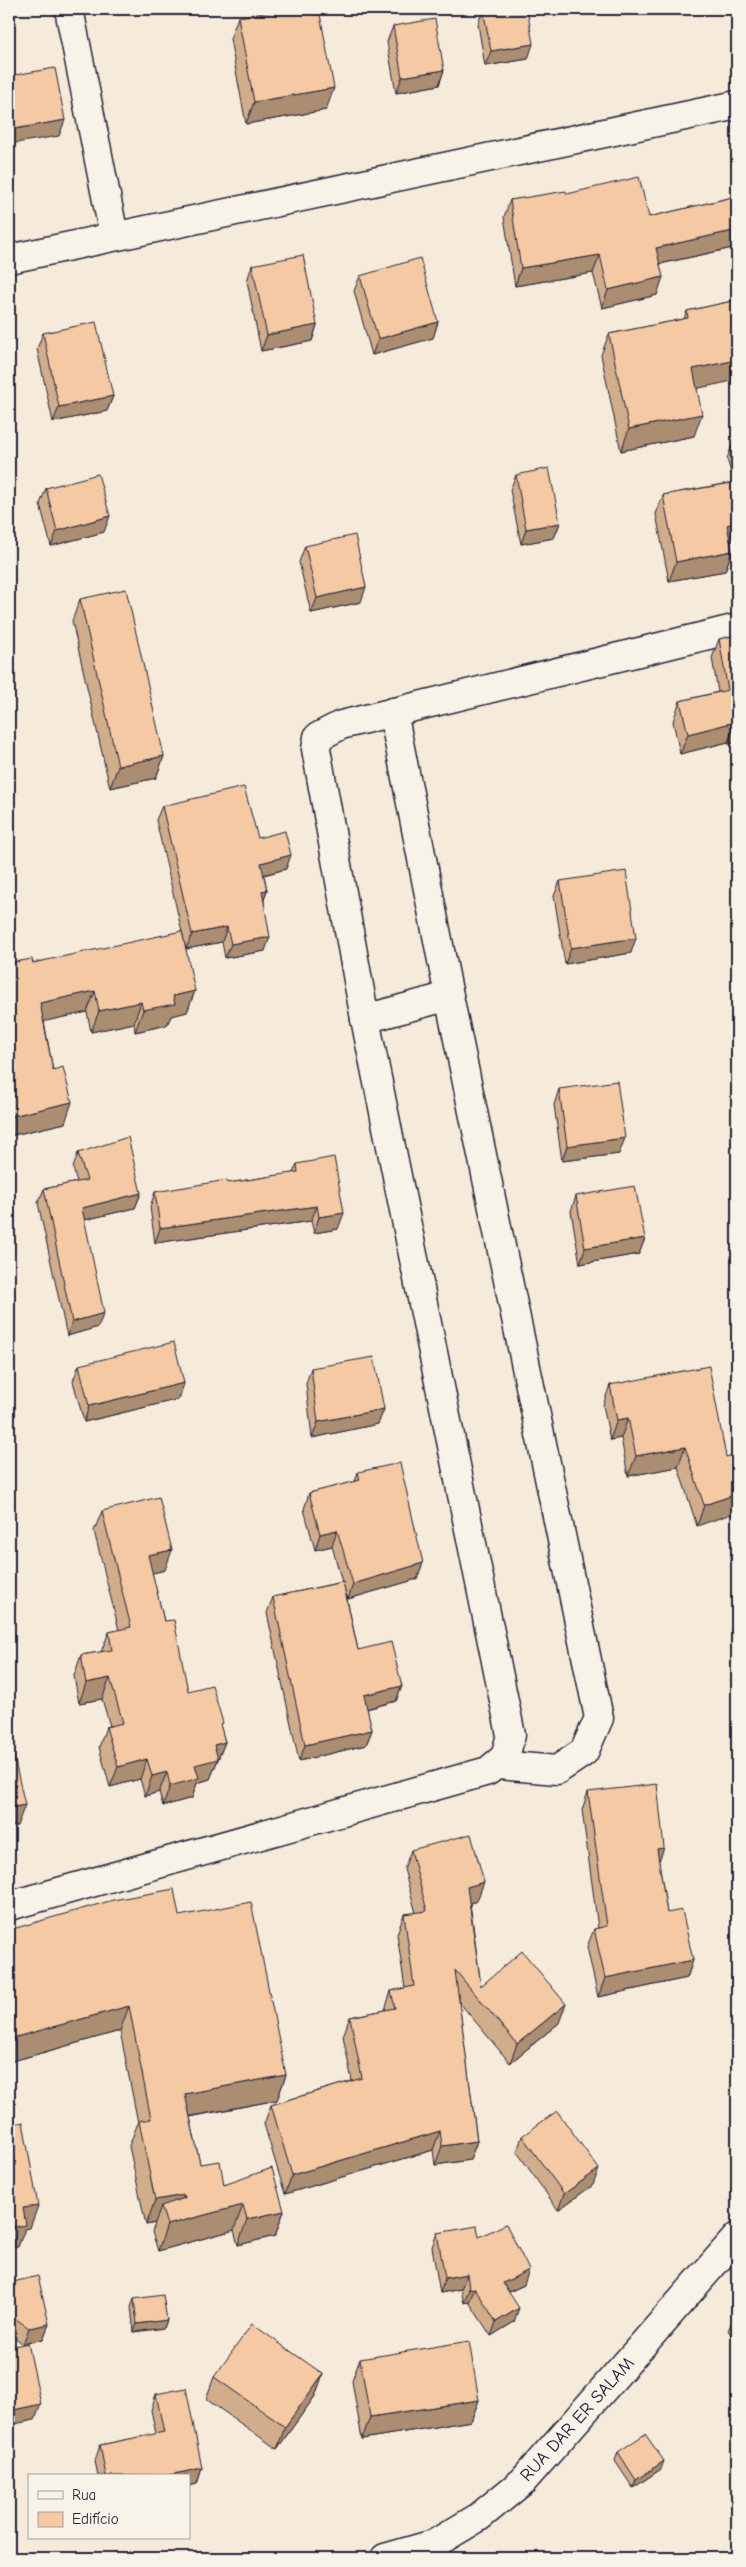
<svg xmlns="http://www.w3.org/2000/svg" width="746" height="2567" font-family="'Comic Neue',sans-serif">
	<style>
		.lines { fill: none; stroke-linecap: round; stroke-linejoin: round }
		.minor-casing { stroke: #22223b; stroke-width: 31 }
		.tertiary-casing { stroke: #22223b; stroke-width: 31 }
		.minor { stroke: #f7f3e8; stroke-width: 28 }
		.tertiary { stroke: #f7f3e8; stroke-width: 28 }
		.wall { fill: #d2ad8c; stroke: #22223b }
		.shaded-wall { fill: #ab8d72; stroke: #22223b }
		.building { fill: #f4c9a3; stroke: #22223b }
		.labels { text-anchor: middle; stroke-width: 4; stroke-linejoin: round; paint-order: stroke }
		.street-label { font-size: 18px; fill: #22223b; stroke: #f7f3e8 }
	</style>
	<rect width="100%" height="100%" fill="#f6ebda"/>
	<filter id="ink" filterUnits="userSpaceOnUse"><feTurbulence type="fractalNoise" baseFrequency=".02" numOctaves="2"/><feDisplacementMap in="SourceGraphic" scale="10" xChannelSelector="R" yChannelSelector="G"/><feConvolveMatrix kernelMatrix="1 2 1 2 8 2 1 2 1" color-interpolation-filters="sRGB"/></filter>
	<g filter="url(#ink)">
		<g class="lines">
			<g class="minor-casing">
				<g id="minor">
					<path d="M69 9 114 236"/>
					<path d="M393 712 449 996 599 1718 584 1752 557 1770 498 1765"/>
					<path d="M365 1019 449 996"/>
					<path d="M9 1906 488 1771 505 1757 511 1735 365 1019 316 749 318 737 341 725 737 628"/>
					<path d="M385 2558 434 2544 479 2517 523 2481 737 2237"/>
				</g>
			</g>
			<g class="tertiary-casing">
				<path id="tertiary" d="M9 259 737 105"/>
			</g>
			<use href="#minor" class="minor"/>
			<use href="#tertiary" class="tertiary"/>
		</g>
		<g class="wall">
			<path d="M483 9H527L528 59 485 66 478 24Z"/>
			<path d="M238 17 326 110 246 124 230 39Z"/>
			<path d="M393 26 444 70 439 85 396 93 387 42Z"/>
			<path d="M567 194 649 217 737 196V247L660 264 657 295 602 308 593 273 515 286 504 217 510 200Z"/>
			<path d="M252 265 317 325 312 341 261 351 247 281Z"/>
			<path d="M360 276 438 322 433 338 372 355 354 291Z"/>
			<path d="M737 300 697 389 694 436 621 451 601 355 609 334 684 319 687 311Z"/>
			<path d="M43 333 113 396 107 411 53 422 37 349Z"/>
			<path d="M737 439V540L730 542 732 551 725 571 669 581 656 514 663 495 734 482 727 459 734 440Z"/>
			<path d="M516 475 560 523 554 538 521 544 510 490Z"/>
			<path d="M46 488 104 532 51 546 40 504Z"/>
			<path d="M305 546 361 602 311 613 299 562Z"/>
			<path d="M80 599 164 756 156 778 110 788 72 621Z"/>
			<path d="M737 635V743L728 744V742L680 754 673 721 680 701 718 692 712 658 719 639Z"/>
			<path d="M162 806 258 838 286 869 264 875 267 890 264 900 265 951 225 958 222 942 186 949 156 820Z"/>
			<path d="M560 881 631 953 565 964 554 896Z"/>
			<path d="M9 963H33L195 991 187 1012 171 1016 167 1025 135 1032 134 1023 91 1032 87 1012 44 1021 53 1070 65 1123 9 1136Z"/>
			<path d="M559 1089 619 1154 562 1161 554 1105Z"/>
			<path d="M78 1153 141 1193 135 1208 84 1220 98 1327 67 1336 38 1203 44 1189 77 1182 73 1168Z"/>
			<path d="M297 1164 338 1229 314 1233 311 1221 155 1243 150 1207 155 1192 228 1183 293 1173Z"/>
			<path d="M576 1196 645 1238 639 1254 580 1264 571 1211Z"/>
			<path d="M79 1365 184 1383 179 1399 84 1422 73 1381Z"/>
			<path d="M311 1368 384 1409 378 1424 312 1438 306 1384Z"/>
			<path d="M610 1385 726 1457 697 1526 678 1467 628 1476 621 1438 610 1440 603 1405Z"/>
			<path d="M358 1472 417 1579 348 1599 346 1594 358 1650 402 1686 396 1701 367 1709 372 1730 366 1745 299 1761 267 1613 273 1597 342 1582 332 1546 315 1550 304 1509 309 1493 355 1482Z"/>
			<path d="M102 1511 165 1570 152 1573 164 1621 188 1691 221 1728 225 1742 210 1779 197 1783 192 1798 163 1806 159 1792 145 1796 140 1779 110 1787 99 1747 106 1727 110 1726 102 1699 79 1703 74 1676 81 1655 101 1652 109 1632 119 1630 94 1531Z"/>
			<path d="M588 1792 659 1862 667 1913 693 1960 687 1978 598 1997 587 1947 594 1929 598 1928 582 1810Z"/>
			<path d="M411 1850 477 1901 470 1903 481 1986 559 2023 510 2063 459 2002 477 2141 470 2160 435 2165 433 2150 285 2194 264 2124 271 2105 352 2081 343 2036 350 2017 385 2010 391 1991 405 1988 397 1934 404 1914 416 1913 404 1869Z"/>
			<path d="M179 1916 286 2075 277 2100 190 2117 200 2164 224 2185 284 2211 275 2236 238 2245 234 2230 158 2251 152 2232 155 2223 146 2225 129 2146 138 2123 120 2031 9 2062Z"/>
			<path d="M522 2136 593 2185 558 2210 517 2152Z"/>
			<path d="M437 2233 479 2237 524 2285 509 2292 514 2322 491 2336 469 2302 464 2303 461 2289 440 2293 432 2247Z"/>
			<path d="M9 2283 49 2324 43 2339 23 2344 9 2333Z"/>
			<path d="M134 2299 167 2320 164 2328 134 2332 131 2307Z"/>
			<path d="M737 2312V2340L728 2331 734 2316Z"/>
			<path d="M360 2359 479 2400 471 2421 362 2439 352 2381Z"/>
			<path d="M323 2374 315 2396 277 2449 206 2399 214 2377Z"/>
			<path d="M156 2394 202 2468 197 2484 189 2486V2476H98L95 2461 100 2445 156 2434 151 2410Z"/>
			<path d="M618 2452 661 2469 633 2488 615 2461Z"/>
		</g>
		<g class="shaded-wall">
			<path d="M533 44 528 59 485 66 491 51Z"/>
			<path d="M444 70 439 85 396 93 402 77Z"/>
			<path d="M334 88 326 110 246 124 254 102Z"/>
			<path d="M65 120 59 136 9 144V130Z"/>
			<path d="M737 230V247L650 266 656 248Z"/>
			<path d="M600 255 593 273 515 286 521 268Z"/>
			<path d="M663 277 657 295 602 308 608 290Z"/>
			<path d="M438 322 433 338 372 355 378 339Z"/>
			<path d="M317 325 312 341 261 351 267 335Z"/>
			<path d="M737 360V380L685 391 693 369Z"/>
			<path d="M113 396 107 411 53 422 59 407Z"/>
			<path d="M702 414 694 436 621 451 629 429Z"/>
			<path d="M110 516 104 532 51 546 57 531Z"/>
			<path d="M737 522V540L720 544 727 525Z"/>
			<path d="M560 523 554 538 521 544 526 529Z"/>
			<path d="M732 551 725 571 669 581 676 562Z"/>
			<path d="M366 587 361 602 311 613 317 598Z"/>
			<path d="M735 722 728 742 680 754 688 734Z"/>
			<path d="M735 725H737V743L728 744Z"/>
			<path d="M164 756 156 778 110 788 118 766Z"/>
			<path d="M291 855 286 869 255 877 261 863Z"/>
			<path d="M267 890 262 904V891Z"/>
			<path d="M227 927 222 942 186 949 192 934Z"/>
			<path d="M270 937 265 951 225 958 231 944Z"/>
			<path d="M636 938 631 953 565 964 571 948Z"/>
			<path d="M95 991 87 1012 33 1024 40 1003Z"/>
			<path d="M195 991 187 1012 171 1016 167 1025 135 1032 143 1010 173 996Z"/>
			<path d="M141 1002 134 1023 91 1032 99 1011Z"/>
			<path d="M72 1102 65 1123 9 1136V1124L12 1116Z"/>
			<path d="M625 1138 619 1154 562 1161 567 1146Z"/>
			<path d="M141 1193 135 1208 76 1222 82 1208Z"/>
			<path d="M317 1206 311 1221 155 1243 160 1228Z"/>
			<path d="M344 1213 338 1229 314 1233 319 1217Z"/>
			<path d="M645 1238 639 1254 580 1264 585 1248Z"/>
			<path d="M104 1313 98 1327 67 1336 72 1322Z"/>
			<path d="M184 1383 179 1399 84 1422 89 1406Z"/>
			<path d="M384 1409 378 1424 312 1438 318 1422Z"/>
			<path d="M628 1418 621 1438 610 1440 617 1420Z"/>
			<path d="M685 1447 678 1467 628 1476 636 1456Z"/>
			<path d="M737 1494V1512L697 1526 704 1505Z"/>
			<path d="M337 1530 332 1546 315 1550 320 1534Z"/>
			<path d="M172 1550 165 1570 141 1576 148 1555Z"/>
			<path d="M423 1563 417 1579 348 1599 353 1584Z"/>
			<path d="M110 1678 102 1699 79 1703 86 1683Z"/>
			<path d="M402 1686 396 1701 358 1711 364 1695Z"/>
			<path d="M372 1730 366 1745 299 1761 305 1745Z"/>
			<path d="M225 1742 210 1779 197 1783 192 1798 163 1806 170 1786 195 1765 214 1745Z"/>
			<path d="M147 1759 140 1779 110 1787 118 1767Z"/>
			<path d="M167 1772 159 1792 145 1796 152 1776Z"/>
			<path d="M25 1805 17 1826 9 1827V1808Z"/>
			<path d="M664 1848 657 1866V1849Z"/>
			<path d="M484 1882 477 1901 460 1906 467 1887Z"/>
			<path d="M693 1960 687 1978 598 1997 605 1978Z"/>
			<path d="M566 2004 559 2023 510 2063 517 2044Z"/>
			<path d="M129 2006 120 2031 9 2062V2039Z"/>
			<path d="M286 2075 277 2100 176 2119 185 2094Z"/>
			<path d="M440 2131 433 2150 285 2194 292 2175Z"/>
			<path d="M477 2141 470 2160 435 2165 442 2146Z"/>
			<path d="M599 2169 593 2185 558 2210 564 2194Z"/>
			<path d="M184 2195 175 2220 161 2206 155 2223 146 2225 155 2200Z"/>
			<path d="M243 2205 234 2230 158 2251 167 2225Z"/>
			<path d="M38 2206 30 2228 25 2229 18 2247 9 2249V2228L23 2208Z"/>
			<path d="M284 2211 275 2236 238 2245 247 2219Z"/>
			<path d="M529 2270 524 2285 498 2297 503 2283Z"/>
			<path d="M467 2274 461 2289 440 2293 445 2278Z"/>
			<path d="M475 2288 469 2302 464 2303 469 2289Z"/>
			<path d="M519 2308 514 2322 491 2336 496 2322Z"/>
			<path d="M167 2320 164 2328 134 2332 137 2324Z"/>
			<path d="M49 2324 43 2339 23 2344 29 2328Z"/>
			<path d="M323 2374 315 2396 277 2449 285 2427Z"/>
			<path d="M479 2400 471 2421 362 2439 370 2417Z"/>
			<path d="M41 2404 35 2420 9 2425V2411Z"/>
			<path d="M664 2461 661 2469 633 2488 636 2480Z"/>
			<path d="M202 2468 197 2484 189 2486V2476H165Z"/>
		</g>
		<g class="building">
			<path d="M287 9H319L334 88 254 102 238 17Z"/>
			<path d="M483 9H527L533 44 491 51Z"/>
			<path d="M435 19 444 70 402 77 393 26Z"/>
			<path d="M55 68 65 120 9 130V76Z"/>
			<path d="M639 177 649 217 737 196V230L656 248 663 277 608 290 600 255 521 268 510 200 566 191 567 194Z"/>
			<path d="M303 255 317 325 267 335 252 265Z"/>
			<path d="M420 258 438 322 378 339 360 276Z"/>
			<path d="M737 300V360L693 369 702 414 629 429 609 334 688 318 687 311Z"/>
			<path d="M96 322 113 396 59 407 43 333Z"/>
			<path d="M737 439V450L734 440Z"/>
			<path d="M549 468 560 523 526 529 516 475Z"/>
			<path d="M98 474 110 516 57 531 46 488Z"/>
			<path d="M737 482V522L727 525 732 551 676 562 663 495Z"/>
			<path d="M355 535 366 587 317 598 305 546Z"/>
			<path d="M126 589 164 756 118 766 80 599Z"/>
			<path d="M737 635V725H735V722L688 734 680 701 728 690 719 639Z"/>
			<path d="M244 787 258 838 285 831 291 855 261 863 267 890 262 891 270 937 231 944 227 927 192 934 162 806Z"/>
			<path d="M626 871 636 938 571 948 560 881Z"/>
			<path d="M182 931 195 991 173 996 175 1004 143 1010 141 1002 99 1011 95 991 40 1003 53 1070 63 1067 72 1102 12 1116 9 1104V963L32 959 33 963Z"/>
			<path d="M617 1081 625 1138 567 1146 559 1089Z"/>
			<path d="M128 1137 141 1193 82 1208 104 1313 72 1322 44 1189 87 1180 78 1153Z"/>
			<path d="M334 1157 344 1213 319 1217 317 1206 160 1228 155 1192 227 1180 228 1183 298 1172 297 1164Z"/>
			<path d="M635 1186 645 1238 585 1248 576 1196Z"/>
			<path d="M174 1342 184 1383 89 1406 79 1365Z"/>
			<path d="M374 1357 384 1409 318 1422 311 1368Z"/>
			<path d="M709 1366 726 1457 737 1454V1494L704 1505 685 1447 636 1456 628 1418 617 1420 610 1385Z"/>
			<path d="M400 1463 423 1563 353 1584 337 1530 320 1534 309 1493 360 1480 358 1472Z"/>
			<path d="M159 1497 172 1550 148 1555 164 1621 174 1620 188 1691 212 1685 223 1723 220 1724 225 1742 214 1745 218 1759 195 1765 199 1778 170 1786 167 1772 152 1776 147 1759 118 1767 106 1727 123 1723 110 1678 86 1683 81 1655 112 1650 109 1632 131 1627 102 1511Z"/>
			<path d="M343 1582 358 1650 391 1642 402 1686 364 1695 372 1730 305 1745 273 1597Z"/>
			<path d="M9 1736 25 1805 9 1808Z"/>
			<path d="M657 1784 664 1848 657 1849 667 1913 682 1910 693 1960 605 1978 594 1929 607 1926 588 1792Z"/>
			<path d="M471 1834 484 1882 467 1887 481 1986 522 1951 566 2004 517 2044 455 1970 477 2141 442 2146 440 2131 292 2175 271 2105 362 2078 350 2017 395 2008 391 1991 414 1986 404 1914 427 1911 411 1850Z"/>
			<path d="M174 1889 179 1916 251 1902 286 2075 185 2094 200 2164 220 2161 224 2185 272 2168 284 2211 247 2219 243 2205 167 2225 161 2206 185 2198 184 2195 155 2200 139 2121 151 2119 129 2006 9 2039V1930L113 1900Z"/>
			<path d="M557 2111 599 2169 564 2194 522 2136Z"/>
			<path d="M23 2122 38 2206 23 2208 26 2225 9 2228V2125Z"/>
			<path d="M506 2224 529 2270 503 2283 519 2308 496 2322 475 2288 469 2289 467 2274 445 2278 437 2233 477 2226 479 2237Z"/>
			<path d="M38 2276 49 2324 29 2328 9 2314V2283Z"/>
			<path d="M163 2295 167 2320 137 2324 134 2299Z"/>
			<path d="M737 2312V2319L734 2316Z"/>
			<path d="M252 2324 323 2374 285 2427 214 2377Z"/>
			<path d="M469 2341 479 2400 370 2417 360 2359Z"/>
			<path d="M28 2343 41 2404 9 2411V2347Z"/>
			<path d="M186 2388 202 2468 165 2476H106L100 2445 164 2432 156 2394Z"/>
			<path d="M645 2434 664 2461 636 2480 618 2452Z"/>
			<path d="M722 2554 724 2558H716Z"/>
		</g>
	</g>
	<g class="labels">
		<g class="street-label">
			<text transform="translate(577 2419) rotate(-48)" y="6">RUA DAR ER SALAM</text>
		</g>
	</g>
	<rect width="746" height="2567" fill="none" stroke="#f7f3e8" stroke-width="30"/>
	<rect x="15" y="15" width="716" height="2537" fill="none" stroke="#22223b" stroke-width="2" filter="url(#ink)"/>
	<rect x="28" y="2474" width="162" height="65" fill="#f7f3e8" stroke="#a29fa3"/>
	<rect x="38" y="2491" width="25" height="8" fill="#f7f3e8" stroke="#a29fa3"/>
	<text x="72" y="2500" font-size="15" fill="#22223b">Rua</text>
	<rect x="38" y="2512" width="25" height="15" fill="#f4c9a3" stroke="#a29fa3"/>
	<text x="72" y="2524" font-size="15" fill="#22223b">Edifício</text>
</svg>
